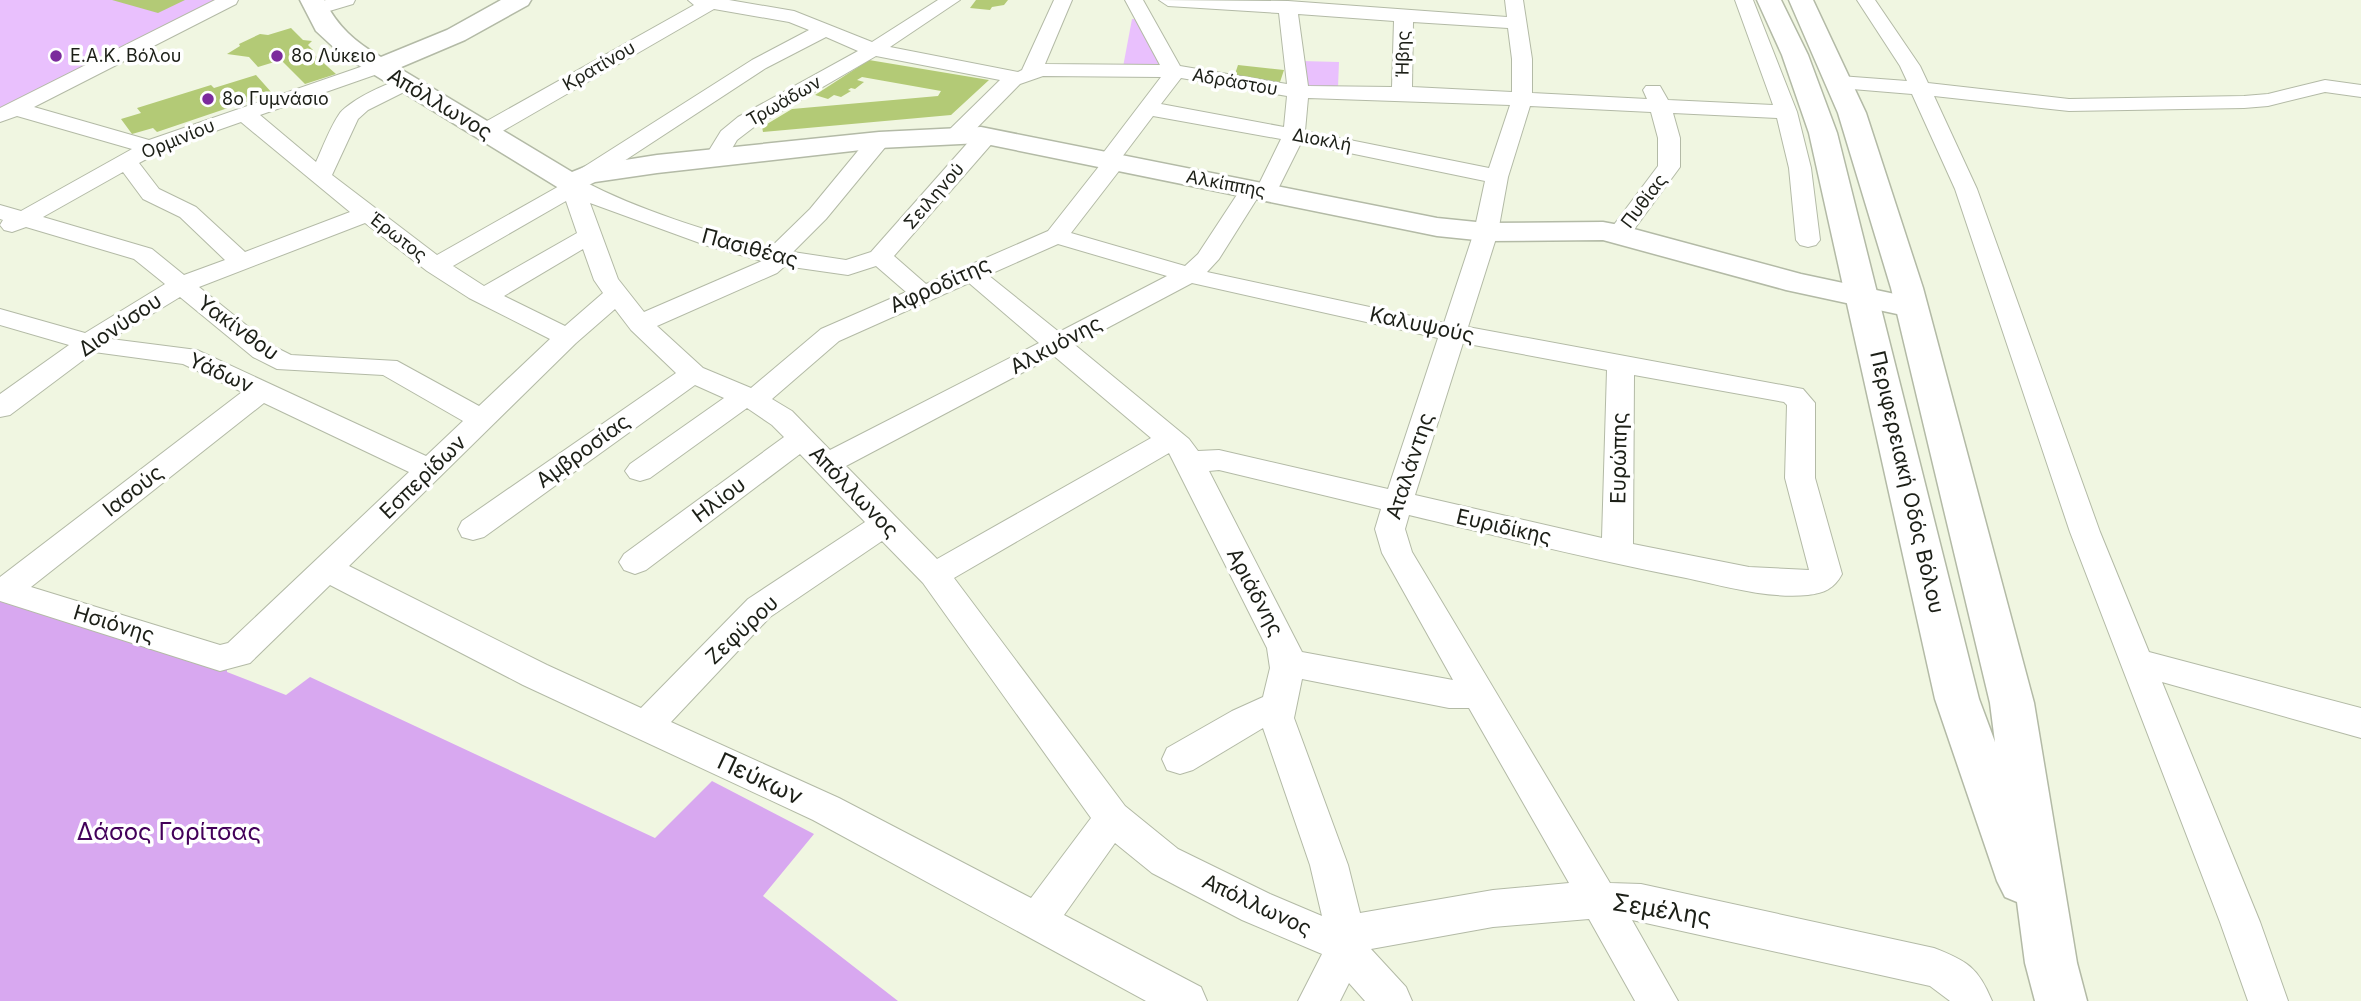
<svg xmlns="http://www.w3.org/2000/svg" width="2361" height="1001" font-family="Inter,sans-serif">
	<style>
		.green { fill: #e9c0fd }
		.forest { fill: #d8a8f0 }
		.building { fill: #b3ca76 }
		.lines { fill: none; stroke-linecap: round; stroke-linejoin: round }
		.street-casing { stroke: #b3baa6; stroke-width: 2 }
		.secondary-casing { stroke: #b3baa6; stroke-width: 3 }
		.primary-casing { stroke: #b3baa6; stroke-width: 3 }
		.street { fill: #fff; fill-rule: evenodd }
		.secondary { fill: #fff; fill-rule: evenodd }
		.primary { fill: #fff; fill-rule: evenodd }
		.poi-dot { fill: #7b2b9c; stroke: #fff; stroke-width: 2.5 }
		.labels { text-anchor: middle; stroke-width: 7; stroke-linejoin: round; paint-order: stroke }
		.far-street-label { font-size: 18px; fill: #1c1f17; stroke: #fff }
		.far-poi-label { font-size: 18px; fill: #1c1f17; stroke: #fff; text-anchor: start }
		.street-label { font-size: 21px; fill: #1c1f17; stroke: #fff }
		.near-street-label { font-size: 24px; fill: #1c1f17; stroke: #fff }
		.near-park-label { font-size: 24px; fill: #43005a; stroke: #fff }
	</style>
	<rect width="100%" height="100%" fill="#f0f6e1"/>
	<g class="green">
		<path d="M0 0H225L0 113Z"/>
		<path d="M1132 19H1137L1161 68 1123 67Z"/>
		<path d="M1301 61 1339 62 1338 87H1303Z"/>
	</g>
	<path class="forest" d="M0 601 227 662V672L286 695 310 677 655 838 712 781 814 834 763 896 898 1001H0Z"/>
	<g class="building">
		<path d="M112 0H185L158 13Z"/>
		<path d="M976 0H1008L1004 5 992 7 990 10 970 8Z"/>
		<path d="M291 28 303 40 312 41 308 45 313 50 310 51 336 74 305 84 281 60 258 67 249 57 227 54 240 46 239 44 260 34 268 35Z"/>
		<path d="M869 60 989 80 951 115 763 132 762 127 792 109 938 96 941 91 862 77 857 80 864 82 855 89 851 88 848 90 851 91 841 97 834 95 828 99 815 95Z"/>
		<path d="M1238 65 1284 70 1280 82 1234 77Z"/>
		<path d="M256 75 272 93 157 132 153 128 132 134 121 119 141 113 137 108 211 85 214 88Z"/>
	</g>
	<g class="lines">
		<g class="street-casing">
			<g id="street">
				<path d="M215 0H238L236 4 34 107 149 140 372 63H386L389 67 386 71 260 115 316 162C323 147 330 127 340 113 351 100 396 76 412 80L415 84 412 88 368 110 358 119 332 175 437 255 561 185 564 179H578L576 175 579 170 752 60 809 30 789 22 714 9 494 136H478L475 131 478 126 694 5 688 0H729L794 11 872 42 938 0H960L890 47 1018 72 1022 70 1054 0H1072L1045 64 1160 65 1125 0H1143L1180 66 1287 84 1279 13 1168 6 1159 0 1288 1 1507 17 1505 0H1523L1532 59V93L1647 99 1643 90 1646 86H1660L1668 100 1773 105 1735 0H1753L1797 112 1811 168 1820 240 1816 245 1808 247 1800 245 1796 240 1789 168 1777 118 1673 113 1680 138V167L1627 239H1611L1607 234 1658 166V138L1651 112 1530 106 1508 177 1498 232 1468 327 1803 389 1815 403V478L1842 574C1834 589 1824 593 1808 595 1768 599 1724 586 1686 578 1593 560 1501 537 1409 515L1405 529 1412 552 1610 883 1641 884 1934 948C1967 961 1978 967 1992 1001H1950L1930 986 1632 920 1678 1001H1635L1589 919 1493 927 1371 949 1406 987 1412 1001H1365L1349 983 1340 1001H1298L1322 954 1242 920 1152 873 1115 843 1064 915 1201 987 1207 1001H1146L813 820 523 685 330 585 250 663 220 671 0 601V577L242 392 183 364 94 352 10 415 0 417V394L69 345 0 325V309L85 333 165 284 134 259 26 227 12 232 4 230 0 225 3 220 0 219V205L21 211 132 149 17 116 0 122V108ZM1298 14 1394 21 1392 87 1308 86ZM1413 22 1508 28 1512 59V92L1412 87ZM826 37 858 51 738 117 721 131 705 157 708 162H724L737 140 754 127 876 56 1000 80 949 130 946 135 949 140H965L1020 84 1043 76 1161 77 1097 161 1100 165 1048 231 926 284 894 256 995 140 998 135 995 130H979L871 252 846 260 793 252 826 219 887 145 890 140 887 135H871L810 209 770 248C707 231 641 211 583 181L595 180 766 68ZM1181 78 1287 96 1284 127 1161 104ZM1308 98 1510 105 1489 168 1305 131ZM1153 116 1281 139 1259 184H1244L1198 254 1185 266 1071 233 1122 167 1125 162 1122 157ZM241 122 350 212 245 252 196 207 159 189 139 163 167 148ZM1301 143 1485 181 1474 232 1444 323 1207 272 1219 259 1258 197H1274ZM123 172 143 199 180 217 225 260 184 275 152 249 43 217ZM566 201 577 233 484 286 453 266ZM590 203 708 246 762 261 644 312 618 279ZM365 223 427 271 469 298 550 339 479 406 397 361 291 355 271 345 199 287ZM1058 244 1167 276 1059 332 988 275ZM583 249 594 280 603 293 565 326 504 296ZM785 266 848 275 876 266 906 292 821 329 751 388 703 368 657 326 777 273ZM969 283 1039 343 830 450 792 411 772 399 839 341ZM1192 283 1438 338 1388 489 1219 450 1198 451 1189 439 1075 345ZM180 297 253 357 277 369 383 375 463 421 426 456 197 350 111 339ZM615 309 631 330 676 373 462 521 458 529 462 537 473 540 484 537 695 385 724 398 630 464 625 471 630 478 640 481 650 478 747 408 772 425 784 437 624 554 619 562 624 570 635 574 646 570 800 454 865 522 748 599 641 708 547 665 349 566 576 343ZM1463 343 1607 370 1602 538 1415 495ZM1054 356 1151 438 937 559 846 466ZM1634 375 1784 402 1787 405 1785 478 1809 570 1749 567 1633 544ZM264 403 409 472 228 643 220 645 31 587ZM1169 453 1267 648 1270 668 1263 697 1232 711 1167 748 1162 759 1167 770 1180 774 1193 770 1263 728 1310 865 1322 916 1270 894 1178 849 1125 806 954 578ZM1219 470 1381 509 1375 529 1382 553 1453 680 1302 652 1209 471ZM882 541 923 583 1091 818 1031 898 839 798 671 722 770 617ZM1302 679 1449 708H1469L1569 883 1493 890 1360 913 1348 865 1294 718Z"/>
				<path d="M326 0H355L353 4 316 15 307 9 309 5Z"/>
				<path d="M1857 0H1875L1920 66 1928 83 2069 99 2244 96 2268 94 2325 80 2361 85V97L2325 92 2268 106 2244 108 2069 111 1934 96 1977 189 2100 532 2149 652 2361 708V738L2162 682 2260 922 2288 1001H2248L2220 922 2070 532 1955 189 1912 94 1840 88 1833 86 1830 82 1833 78 1840 76 1907 81 1900 66Z"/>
			</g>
		</g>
		<g class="secondary-casing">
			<path id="secondary" d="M300 0H324C338 27 355 42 381 57L447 30 501 0H531L528 5 465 40 399 68 572 172 587 166 657 155 879 132 981 127 1437 218 1486 223 1603 222 1619 225 1801 274 1923 300 1927 307 1923 314 1911 317 1786 290 1603 240 1486 241 1437 236 981 143 879 148 657 173 595 182 572 193 562 190 342 55 316 31Z"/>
		</g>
		<g class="primary-casing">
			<path id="primary" d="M1757 0H1781L1808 55 1837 133 1979 699 1995 742 1990 703 1891 288 1838 113 1789 0H1813L1866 113 1923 288 2034 703 2077 963 2087 1001H2035L2025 963 2017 902 2005 897 1997 881 1935 699 1809 133 1782 55Z"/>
		</g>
		<use href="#street" class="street"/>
		<use href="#secondary" class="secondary"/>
		<use href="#primary" class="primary"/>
	</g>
	<g class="poi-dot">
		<circle cx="56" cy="56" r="7"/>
		<circle cx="277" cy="56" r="7"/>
		<circle cx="208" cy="99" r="7"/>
	</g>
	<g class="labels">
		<g class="far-street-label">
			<text transform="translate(1403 54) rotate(-89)" y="6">Ήβης</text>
			<text transform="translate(599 66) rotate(-30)" y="6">Κρατίνου</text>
			<text transform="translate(1235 82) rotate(10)" y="6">Αδράστου</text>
			<text transform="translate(784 101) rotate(-30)" y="6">Τρωάδων</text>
			<text transform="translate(178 139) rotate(-22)" y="6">Ορμινίου</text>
			<text transform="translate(1322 140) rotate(11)" y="6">Διοκλή</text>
			<text transform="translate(1226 184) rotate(11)" y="6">Αλκίππης</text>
			<text transform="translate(934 196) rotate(-49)" y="6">Σειληνού</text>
			<text transform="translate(1644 201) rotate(-53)" y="6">Πυθίας</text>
			<text transform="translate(398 237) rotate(38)" y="6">Έρωτος</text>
		</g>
		<g class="far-poi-label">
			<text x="70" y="62">Ε.Α.Κ. Βόλου</text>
			<text x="291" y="62">8ο Λύκειο</text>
			<text x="222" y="105">8ο Γυμνάσιο</text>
		</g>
		<g class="street-label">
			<text transform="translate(440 104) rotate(31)" y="7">Απόλλωνος</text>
			<text transform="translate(750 248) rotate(15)" y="7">Πασιθέας</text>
			<text transform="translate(940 285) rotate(-24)" y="7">Αφροδίτης</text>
			<text transform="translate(120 325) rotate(-34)" y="7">Διονύσου</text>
			<text transform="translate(1422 325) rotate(12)" y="7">Καλυψούς</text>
			<text transform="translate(238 328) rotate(36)" y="7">Υακίνθου</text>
			<text transform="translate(1056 345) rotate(-28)" y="7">Αλκυόνης</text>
			<text transform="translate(221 373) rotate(24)" y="7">Υάδων</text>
			<text transform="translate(583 451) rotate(-36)" y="7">Αμβροσίας</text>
			<text transform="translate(1619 458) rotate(-89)" y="7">Ευρώπης</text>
			<text transform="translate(1410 466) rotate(-72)" y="7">Αταλάντης</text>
			<text transform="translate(423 477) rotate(-44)" y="7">Εσπερίδων</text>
			<text transform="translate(1907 482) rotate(77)" y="7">Περιφερειακή Οδός Βόλου</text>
			<text transform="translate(133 491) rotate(-38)" y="7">Ιασούς</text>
			<text transform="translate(854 492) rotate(46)" y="7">Απόλλωνος</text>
			<text transform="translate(719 500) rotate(-37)" y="7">Ηλίου</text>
			<text transform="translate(1504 527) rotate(13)" y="7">Ευριδίκης</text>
			<text transform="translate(1255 592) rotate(62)" y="7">Αριάδνης</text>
			<text transform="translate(114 624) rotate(17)" y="7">Ησιόνης</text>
			<text transform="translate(742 630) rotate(-43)" y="7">Ζεφύρου</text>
			<text transform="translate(1257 905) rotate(25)" y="7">Απόλλωνος</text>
		</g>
		<g class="near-street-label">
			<text transform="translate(760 779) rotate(25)" y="8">Πεύκων</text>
			<text transform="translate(1662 910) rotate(9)" y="8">Σεμέλης</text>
		</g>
		<g class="near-park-label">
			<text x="169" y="840">Δάσος Γορίτσας</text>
		</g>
	</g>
</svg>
